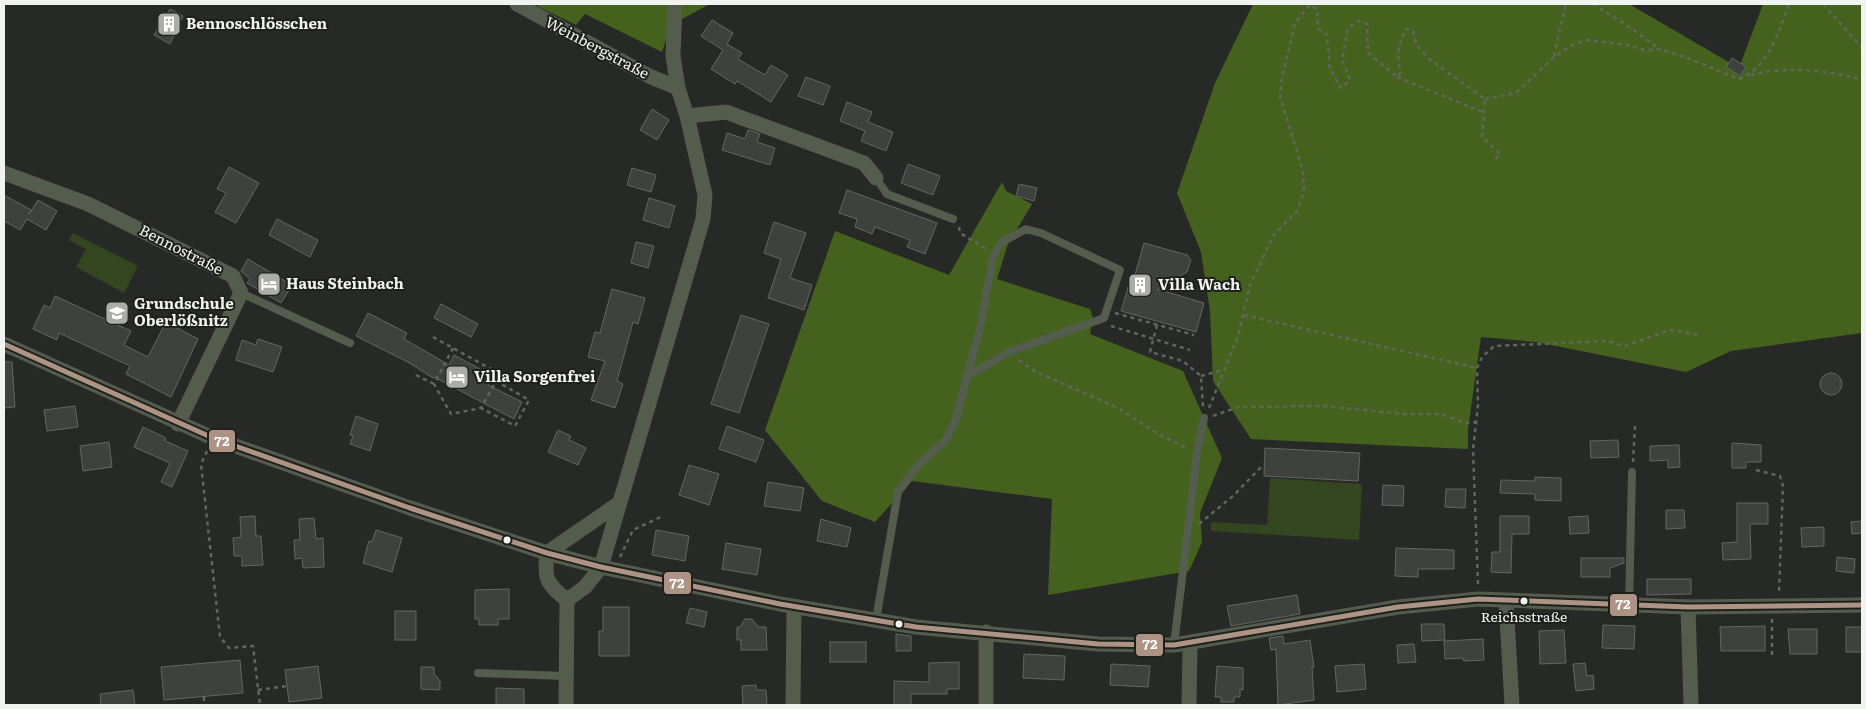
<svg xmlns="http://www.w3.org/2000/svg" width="1866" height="709" font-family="Literata,serif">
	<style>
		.green { fill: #33461f }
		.forest { fill: #44621d }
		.building { fill: #3f413f; stroke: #656664 }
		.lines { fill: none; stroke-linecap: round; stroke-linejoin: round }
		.path { stroke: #62665c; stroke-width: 2.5; stroke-dasharray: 4 4; stroke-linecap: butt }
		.lane { stroke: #545c4d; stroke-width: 8 }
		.street { stroke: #545c4d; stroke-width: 15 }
		.bus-1-casing { stroke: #1e201c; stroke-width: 9 }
		.bus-1 { stroke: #ad9384; stroke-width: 5 }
		.bus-dot { fill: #f2f4f1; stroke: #1e201c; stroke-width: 2 }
		.labels { text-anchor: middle; stroke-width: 4; stroke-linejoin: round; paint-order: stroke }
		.bus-label { font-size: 14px; fill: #f2f4f1; stroke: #1e201c }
		.poi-label { font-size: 15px; font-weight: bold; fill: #f2f4f1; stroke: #1e201c; text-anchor: start }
		.street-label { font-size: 15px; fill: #f2f4f1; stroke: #1e201c }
		.line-badge { stroke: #1e201c; stroke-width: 2 }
		.badge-label { font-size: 14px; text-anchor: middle; font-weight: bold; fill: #fff }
	</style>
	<rect width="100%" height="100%" fill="#272926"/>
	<g class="green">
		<path d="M73 233 138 266 124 293 76 267 86 249 69 240Z"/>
		<path d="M1270 478 1362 484 1359 540 1211 531V522L1267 525Z"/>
	</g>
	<g class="forest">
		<path d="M539 4H710L671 25 662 52 585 14 576 25 537 6Z"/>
		<path d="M1253 4H1629L1739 68 1763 4H1862V333L1731 351 1686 372 1536 342 1481 337 1468 429V449L1251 439 1213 381 1210 311 1201 252 1177 193 1215 83Z"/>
		<path d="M1002 182 1006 191 1032 204 1008 244 997 279 1090 309 1093 318 1090 334 1183 371 1222 458 1200 513 1202 542 1189 571 1048 595 1052 499 912 481 875 522 822 501 765 430 835 231 949 275Z"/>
	</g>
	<g class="building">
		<path d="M170 9 183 16 170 44 154 35Z"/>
		<path d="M712 20 733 33 727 44 742 53 738 59 765 75 771 65 788 75 771 102 737 81 735 84 711 69 723 50 701 36Z"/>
		<path d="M1732 58 1746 67 1740 76 1726 67Z"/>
		<path d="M806 77 830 86 823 105 798 96Z"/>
		<path d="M847 102 872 112 868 122 893 132 886 151 861 141 865 131 840 121Z"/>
		<path d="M652 109 669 120 657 140 640 130Z"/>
		<path d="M748 130 760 134 757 142 775 148 770 165 722 150 727 133 745 139Z"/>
		<path d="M908 164 940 176 933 195 901 183Z"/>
		<path d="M229 167 259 183 236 223 215 212 226 193 217 189Z"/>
		<path d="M632 168 656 175 651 192 627 185Z"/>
		<path d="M1019 184 1037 188 1034 201 1016 196Z"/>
		<path d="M847 190 937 223 925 254 907 247 910 240 875 227 872 234 855 227 857 219 839 213Z"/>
		<path d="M4 195 31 210 29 214 38 200 57 211 46 230 27 219 20 230 4 221Z"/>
		<path d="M649 198 675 206 669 228 643 220Z"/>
		<path d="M277 219 318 240 310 257 269 235Z"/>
		<path d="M774 222 806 233 790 278 812 285 804 310 768 298 781 259 764 253Z"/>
		<path d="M636 242 654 246 648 268 631 263Z"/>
		<path d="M1144 243 1187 255 1191 260 1187 272 1157 289 1204 303 1196 332 1121 311 1130 281 1133 282Z"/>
		<path d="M248 259 292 285 281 303 247 283 250 279 241 271Z"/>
		<path d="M612 289 645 298 638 324 633 322 617 381 623 384 615 408 591 400 605 361 588 357 595 332 600 333Z"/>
		<path d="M55 296 131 331 124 345 148 357 166 322 198 339 171 397 126 374 130 366 59 333 57 340 33 329 44 305 50 308Z"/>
		<path d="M441 304 478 324 471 337 434 318Z"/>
		<path d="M368 313 407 333 404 339 449 365 454 355 493 376 488 385 522 402 514 419 434 377 433 378 408 362 356 336Z"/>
		<path d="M741 315 769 324 739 413 711 404Z"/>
		<path d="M258 339 282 347 273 372 236 360 242 340 256 345Z"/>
		<path d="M4 362H12L15 407 4 408Z"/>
		<circle cx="1831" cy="384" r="11"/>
		<path d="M75 406 78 427 47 431 44 410Z"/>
		<path d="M356 416 378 424 370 451 350 444 353 436 350 435Z"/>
		<path d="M727 426 764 440 756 462 719 449Z"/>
		<path d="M143 427 166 438 165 441 188 451 172 487 161 482 170 463 134 447Z"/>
		<path d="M558 430 571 436 569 440 586 448 578 465 548 452Z"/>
		<path d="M1618 440 1619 457 1591 458 1590 441Z"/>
		<path d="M109 442 112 467 83 471 80 446Z"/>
		<path d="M1732 443 1761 445V462H1746V468H1732Z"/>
		<path d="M1679 445 1680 467 1668 468V460L1650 461V446Z"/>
		<path d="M1265 448 1360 453 1358 481 1264 476Z"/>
		<path d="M689 465 719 474 709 505 679 495Z"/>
		<path d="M1535 477 1561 478V501L1535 500V494L1500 493 1501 480 1535 481Z"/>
		<path d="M768 482 804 488 800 511 764 506Z"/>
		<path d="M1383 485 1404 486 1403 506 1382 505Z"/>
		<path d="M1446 489H1466L1465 508 1445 507Z"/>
		<path d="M1737 503H1768V524H1750L1751 559 1723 560 1722 543 1737 542Z"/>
		<path d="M1666 510H1684L1685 528 1666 529Z"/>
		<path d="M255 516 256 536H261L263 565 242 566V556H234L233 538 241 537 240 517Z"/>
		<path d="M1500 516H1529V534H1512L1511 573 1491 572 1492 552H1500Z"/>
		<path d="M1588 516 1589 533 1570 534 1569 517Z"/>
		<path d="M314 518 316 539 323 538 324 567 303 568 302 558 295 559 294 540H300L299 519Z"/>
		<path d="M821 519 851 528 847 547 817 541Z"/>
		<path d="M1862 521V533L1852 534 1851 522Z"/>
		<path d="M1824 527V546L1802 547 1801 528Z"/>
		<path d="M376 530 402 538 392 572 363 563 369 541 372 542Z"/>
		<path d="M656 530 689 536 685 561 652 555Z"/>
		<path d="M726 543 761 549 757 575 722 569Z"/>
		<path d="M1396 548 1454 550V569H1418V577L1395 576Z"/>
		<path d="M1837 557 1855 559 1854 573 1836 571Z"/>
		<path d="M1581 558H1624V563L1610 568V577H1581Z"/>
		<path d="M1647 579H1691V594L1647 595Z"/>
		<path d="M509 589V619H498V625H479V619H475V590Z"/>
		<path d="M1297 595 1300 614 1231 626 1227 606Z"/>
		<path d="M603 607H629V656H599V631H603Z"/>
		<path d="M690 608 707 612 704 627 686 623Z"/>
		<rect x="395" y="611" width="21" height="29"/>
		<path d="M745 619H752L758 627H766L767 650H741V640H737V627H740Z"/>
		<path d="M1421 624H1444L1445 640 1422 641Z"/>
		<path d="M1603 625 1635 626 1634 649 1602 648Z"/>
		<path d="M1765 626V651H1721L1720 627Z"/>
		<rect x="1846" y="627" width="16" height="25"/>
		<path d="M1788 629H1817V654H1790Z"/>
		<path d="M1564 630 1566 663 1540 664 1539 631Z"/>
		<path d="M896 634 911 636V651H896Z"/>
		<path d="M1283 636 1284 644 1310 640 1314 667H1312L1314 700 1278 705 1276 649 1271 650 1269 638Z"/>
		<path d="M1483 639 1484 660 1464 661 1463 658 1445 659 1444 641Z"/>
		<rect x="830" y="642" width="36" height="20"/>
		<path d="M1414 644 1416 662 1398 663 1397 645Z"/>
		<path d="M1024 654 1065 656 1064 680 1023 678Z"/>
		<path d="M240 660 243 693 164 700 161 667Z"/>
		<path d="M959 662V689H947V694H911V705H894V681L929 682V663Z"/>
		<path d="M1585 663 1587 676 1593 675 1594 689 1576 691 1573 664Z"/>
		<path d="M1111 664 1150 666 1148 687 1110 685Z"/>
		<path d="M1364 664 1366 689 1337 692 1335 666Z"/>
		<path d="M318 666 322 698 289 702 285 670Z"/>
		<path d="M1217 666 1243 668V690L1240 689V697H1234V702H1221V697H1215Z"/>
		<path d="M421 667H434V674L440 681V690L421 689Z"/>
		<path d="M756 685V690H766L767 705H743L742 686Z"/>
		<path d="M496 688 524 689V705H496Z"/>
		<path d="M133 690 135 705H101L100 694Z"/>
	</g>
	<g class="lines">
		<g class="path">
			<path d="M1593 4 1625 24 1658 48"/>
			<path d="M1823 4 1862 48"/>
			<path d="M1554 56 1566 4"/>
			<path d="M1751 75C1786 66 1822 70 1856 78L1862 77"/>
			<path d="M1397 77 1483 112"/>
			<path d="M1485 99 1516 93 1554 57 1570 46 1587 40 1628 45 1644 50 1659 49 1685 57 1739 79C1768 68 1779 31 1789 4"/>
			<path d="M959 227 960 233 986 249"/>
			<path d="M1115 313 1194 335"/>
			<path d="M1244 315 1477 368"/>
			<path d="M1157 325 1150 352 1183 361 1201 376 1203 407"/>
			<path d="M1111 326 1190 350"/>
			<path d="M433 337 500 374 496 381"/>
			<path d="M453 348 434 384 451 414 481 408 496 381 529 400 515 426 481 408"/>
			<path d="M1019 360 1034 371 1118 408 1158 434 1187 448"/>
			<path d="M416 375 434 384"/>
			<path d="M1201 376 1226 369"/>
			<path d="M1209 408 1238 336 1250 285 1273 236 1297 211 1304 192 1303 171 1280 97 1282 78 1295 23 1310 5 1317 9 1318 28 1327 35 1330 69 1341 88 1350 80 1342 60 1348 28 1358 21 1367 24 1368 53 1397 77 1401 72C1396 56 1398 44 1406 29L1413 31 1416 44 1428 58 1485 99 1482 137 1500 154 1495 160"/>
			<path d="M1213 416 1238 407 1322 406 1405 414H1441L1465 423 1476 422"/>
			<path d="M207 451 201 464 220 637 229 648 253 646 260 705"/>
			<path d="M1633 462 1635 426"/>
			<path d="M1756 470 1780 476 1783 486 1779 592"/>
			<path d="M1199 524 1233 496 1264 464"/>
			<path d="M620 557 633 530 663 516"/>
			<path d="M1478 584 1473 450 1478 405 1477 368 1482 357 1494 346 1606 341 1625 346 1670 330 1700 335"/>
			<path d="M1772 619V658"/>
			<path d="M258 690 287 686"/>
			<path d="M204 697V705"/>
		</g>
		<g class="lane">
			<path d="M876 178 887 194 953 219"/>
			<path d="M241 293 350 343"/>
			<path d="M1629 606 1632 472"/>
			<path d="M876 620 898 492 918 465 946 440 956 419 980 328 993 257 1002 242 1026 229 1041 233 1120 270 1104 318 1009 352 969 375"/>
			<path d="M1174 645 1197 453 1204 418"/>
			<path d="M478 673 566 676"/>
		</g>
		<g class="street">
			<path d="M517 4 649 76 678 88"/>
			<path d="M687 116 726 112 864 163 876 178"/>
			<path d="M4 173 88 204 233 276 241 293 178 424"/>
			<path d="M4 344 213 438 410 508 547 553 601 567 780 604 916 627 1098 644 1174 645 1398 607 1478 599 1688 607 1862 605"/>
			<path d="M547 553 618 504"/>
			<path d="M547 553C544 578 546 584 567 600"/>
			<path d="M567 600 585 587 601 567 703 219 705 195 687 116 678 88 673 56 675 4"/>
			<path d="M1506 601 1512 705"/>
			<path d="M1688 607 1691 705"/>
			<path d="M986 632V705"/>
			<path d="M566 705 567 600"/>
			<path d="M793 705 794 607"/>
			<path d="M1189 705 1190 643"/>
		</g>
		<g class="bus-1-casing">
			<path id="bus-1" d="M4 344 213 438 410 508 547 553 601 567 780 604 916 627 1098 644 1174 645 1398 607 1478 599 1688 607 1862 605"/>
		</g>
		<use href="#bus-1" class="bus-1"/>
	</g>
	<defs>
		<g id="building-square" transform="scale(1.25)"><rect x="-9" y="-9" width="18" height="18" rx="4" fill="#abadaa" stroke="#1e201c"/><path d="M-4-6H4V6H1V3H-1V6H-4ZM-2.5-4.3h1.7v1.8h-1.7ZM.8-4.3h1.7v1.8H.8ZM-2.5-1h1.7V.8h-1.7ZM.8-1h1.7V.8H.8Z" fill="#fff"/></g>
		<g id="hotel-square" transform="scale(1.25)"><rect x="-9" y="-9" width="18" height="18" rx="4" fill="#abadaa" stroke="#1e201c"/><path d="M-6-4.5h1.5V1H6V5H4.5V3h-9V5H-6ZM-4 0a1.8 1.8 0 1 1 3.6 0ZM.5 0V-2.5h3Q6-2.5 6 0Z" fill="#fff"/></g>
		<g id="school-square" transform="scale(1.25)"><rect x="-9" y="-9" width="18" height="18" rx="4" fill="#abadaa" stroke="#1e201c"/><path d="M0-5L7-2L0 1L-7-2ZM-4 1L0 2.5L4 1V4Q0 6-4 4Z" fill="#fff"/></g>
	</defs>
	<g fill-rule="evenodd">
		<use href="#building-square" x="169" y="24"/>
		<use href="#hotel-square" x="269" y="284"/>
		<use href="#building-square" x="1140" y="285"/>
		<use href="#school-square" x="117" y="313"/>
		<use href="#hotel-square" x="457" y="377"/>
	</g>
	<g class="bus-dot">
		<circle cx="507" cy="540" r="4.5"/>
		<circle cx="1524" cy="601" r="4.5"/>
		<circle cx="899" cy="624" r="4.5"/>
	</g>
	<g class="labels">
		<g class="bus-label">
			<text x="1524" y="622">Reichsstraße</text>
		</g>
		<g class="poi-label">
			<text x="186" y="29">Bennoschlösschen</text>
			<text x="286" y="289">Haus Steinbach</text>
			<text x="1158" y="290">Villa Wach</text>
			<text x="134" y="309">Grundschule<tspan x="134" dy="17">Oberlößnitz</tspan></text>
			<text x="474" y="382">Villa Sorgenfrei</text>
		</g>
		<g class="street-label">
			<text transform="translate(597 48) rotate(28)" y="5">Weinbergstraße</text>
			<text transform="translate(181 250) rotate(27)" y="5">Bennostraße</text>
		</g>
	</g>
	<g class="line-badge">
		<rect x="208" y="429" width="28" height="24" rx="5" fill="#ad9384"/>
		<rect x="663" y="571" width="29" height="24" rx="5" fill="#ad9384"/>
		<rect x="1609" y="593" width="29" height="24" rx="5" fill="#ad9384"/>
		<rect x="1135" y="633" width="29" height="24" rx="5" fill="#ad9384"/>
	</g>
	<g class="badge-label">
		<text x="222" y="446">72</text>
		<text x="677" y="588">72</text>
		<text x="1623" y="609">72</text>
		<text x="1150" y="649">72</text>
	</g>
	<rect width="1866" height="709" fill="none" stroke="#f2f4f1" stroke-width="10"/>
</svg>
